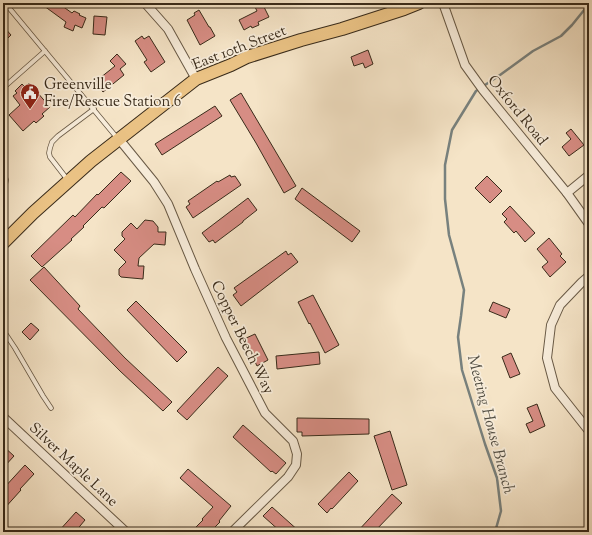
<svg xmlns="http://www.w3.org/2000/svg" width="592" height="535" font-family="'Sorts Mill Goudy',serif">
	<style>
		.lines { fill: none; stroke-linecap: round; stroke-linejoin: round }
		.stream { stroke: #78817e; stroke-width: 2.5 }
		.building { fill: #d78d84; stroke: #392b1a }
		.lane-casing { stroke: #685945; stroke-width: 5.5 }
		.street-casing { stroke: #685945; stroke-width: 10 }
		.primary-casing { stroke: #392b1a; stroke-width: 14 }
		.lane { stroke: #f8eddb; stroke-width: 4 }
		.street { stroke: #f8eddb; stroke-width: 8 }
		.primary { stroke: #eac284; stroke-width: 12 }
		.labels { text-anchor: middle; stroke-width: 3.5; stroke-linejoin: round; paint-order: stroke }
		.street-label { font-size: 15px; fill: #392b1a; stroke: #f8eddb }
		.poi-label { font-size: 15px; fill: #392b1a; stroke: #f8eddb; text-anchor: start }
		.water-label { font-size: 16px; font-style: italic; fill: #534f44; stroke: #f8eddb }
	</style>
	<rect width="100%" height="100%" fill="#f5e4c7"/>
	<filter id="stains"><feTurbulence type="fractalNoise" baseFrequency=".005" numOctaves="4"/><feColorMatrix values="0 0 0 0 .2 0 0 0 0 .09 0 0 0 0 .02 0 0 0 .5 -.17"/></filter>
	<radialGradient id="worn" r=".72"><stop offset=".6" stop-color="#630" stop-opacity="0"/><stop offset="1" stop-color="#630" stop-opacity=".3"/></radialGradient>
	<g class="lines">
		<path class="stream" d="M495 532 501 511 497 478 485 444 462 370 458 337 461 316 464 290 449 235 445 199V165L452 130 476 91 500 75 533 51 561 36 572 25 589 4"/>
	</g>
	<g class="building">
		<path d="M40 3H58L72 13 74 11 80 14 79 15 86 18 82 28 75 25 73 31 64 27 66 22Z"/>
		<path d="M253 3H262L269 17 258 22 259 25 252 28 251 26 244 30 239 20 257 11Z"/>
		<path d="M199 10 209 27H210L215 36 200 45 187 20 195 15 194 13Z"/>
		<path d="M94 16 107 17 105 35 93 34Z"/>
		<path d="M3 26 11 35 3 43Z"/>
		<path d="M142 36 144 39 149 36 165 62 151 72 144 62 147 60 135 41Z"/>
		<path d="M368 50 373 64 365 68 363 63 354 66 351 57Z"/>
		<path d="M117 54 126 64 120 69 124 75 103 92 95 82 115 66 110 61Z"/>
		<path d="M29 83 50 107 42 114 44 116 36 123 34 121 23 131 9 115 20 105 13 96 17 93 15 91 22 84 25 87Z"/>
		<path d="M241 93 296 186 284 193 256 143 230 100Z"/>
		<path d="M215 106 222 116 162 155 155 144Z"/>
		<path d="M571 129 584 145 569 156 562 147 571 139 566 133Z"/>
		<path d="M121 172 131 181 104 208 102 207 83 226 84 227 71 239 72 240 42 267 31 256 73 215 75 217 97 194 98 195Z"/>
		<path d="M230 175 231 177 235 176 241 185 193 218 186 207 190 204 188 201 217 181 218 182Z"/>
		<path d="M487 176 502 191 490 203 475 188Z"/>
		<path d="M302 188 360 231 352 242 295 199Z"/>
		<path d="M248 198 257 210 243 221V222L215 243 213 240 209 242 202 233Z"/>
		<path d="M510 206 535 233 525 242 516 231 514 233 504 222 507 219 502 214Z"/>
		<path d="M145 220 153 221 158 227V232H166L165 245 154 244 139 258 138 266H144L143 279 121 277 119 275V269L126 262 114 250 125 239 122 236V232L131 223 137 229Z"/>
		<path d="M549 238 562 254 560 256 566 262 550 277 542 267 548 262 537 249Z"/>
		<path d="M286 251 288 255 291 253 298 262 241 306 233 295 237 292 234 288Z"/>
		<path d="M44 267 80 306 78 309 125 358 172 402 163 411 120 371 30 280Z"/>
		<path d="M313 295 339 345 325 353 310 323 309 324 298 302Z"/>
		<path d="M136 301 187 352 177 362 127 310Z"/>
		<path d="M493 302 510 309 506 318 489 311Z"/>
		<path d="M31 323 39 330 30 340 22 332Z"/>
		<path d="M255 334 268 360 257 366 244 339Z"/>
		<path d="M319 352 320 364 277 369 276 356Z"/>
		<path d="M511 353 520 374 510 378 502 357Z"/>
		<path d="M218 367 228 376 187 420 177 411Z"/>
		<path d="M537 404 545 426 530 433 526 424 533 421 527 408Z"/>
		<path d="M297 418 369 419V434L302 436V432H297Z"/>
		<path d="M243 425 286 463 276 474 272 471 271 472 233 437Z"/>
		<path d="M390 431 407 485 392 490 374 436Z"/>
		<path d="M3 446 14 456 3 468Z"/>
		<path d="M25 465 34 474 20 489 21 490 3 510V489Z"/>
		<path d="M188 469 231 506 219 521 220 522 210 532H191L203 520 202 519 213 507 180 478Z"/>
		<path d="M349 472 358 481 332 509 331 508 327 513 318 504Z"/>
		<path d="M392 494 402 503 374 532H357Z"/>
		<path d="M272 507 300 532H281L263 516Z"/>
		<path d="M76 512 85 520 75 532H58Z"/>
	</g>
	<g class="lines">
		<g class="lane-casing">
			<g id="lane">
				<path d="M5 3 118 139"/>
				<path d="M3 88 45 51"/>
				<path d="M3 170 6 180 3 195"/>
				<path d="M67 179 50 157 49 153 50 148 52 142 58 136 94 109"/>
				<path d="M3 330 15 348 43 396 51 408"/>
			</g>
		</g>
		<g class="street-casing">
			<g id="street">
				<path d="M145 3 168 29 196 79"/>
				<path d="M443 3 465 65 483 90 567 193 589 224"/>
				<path d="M119 139 154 182 168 204 195 269 226 338 265 413 293 441 297 454 296 465 288 477 232 532"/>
				<path d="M567 193 589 175"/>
				<path d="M589 276 582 282 560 305 551 325 547 358 555 388 589 431"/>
				<path d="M3 417 126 532"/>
			</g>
		</g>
		<g class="primary-casing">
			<path id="primary" d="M3 243 33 213 91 161 196 79 231 65 247 57 301 40 342 29 404 9 419 3"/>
		</g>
		<use href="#lane" class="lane"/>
		<use href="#street" class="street"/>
		<use href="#primary" class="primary"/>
	</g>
	<defs>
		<g id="civic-pin" transform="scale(1)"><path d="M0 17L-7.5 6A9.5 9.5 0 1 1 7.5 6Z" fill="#8f2418" stroke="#f8eddb"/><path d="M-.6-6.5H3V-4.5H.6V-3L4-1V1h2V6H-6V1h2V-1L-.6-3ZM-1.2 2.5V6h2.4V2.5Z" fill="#fff"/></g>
	</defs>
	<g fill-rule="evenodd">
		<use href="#civic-pin" x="30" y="93"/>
	</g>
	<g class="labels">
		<g class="street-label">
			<text transform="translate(239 47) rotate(-21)" y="5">East 10th Street</text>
			<text transform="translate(518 110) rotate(51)" y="5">Oxford Road</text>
			<text transform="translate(243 337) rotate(64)" y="5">Copper Beech Way</text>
			<text transform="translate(74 464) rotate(43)" y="5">Silver Maple Lane</text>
		</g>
		<g class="poi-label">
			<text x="44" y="89">Greenville<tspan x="44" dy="17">Fire/Rescue Station 6</tspan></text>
		</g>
		<g class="water-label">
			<text transform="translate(492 424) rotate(75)" y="6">Meeting House Branch</text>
		</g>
	</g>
	<rect width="592" height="535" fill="none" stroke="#f5e4c7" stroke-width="16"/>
	<rect x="4" y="4" width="584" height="527" fill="none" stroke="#392b1a" stroke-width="2"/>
	<rect x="8" y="8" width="576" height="519" fill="none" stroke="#392b1a"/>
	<rect width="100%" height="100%" filter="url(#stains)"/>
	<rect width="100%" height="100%" fill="url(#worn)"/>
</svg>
